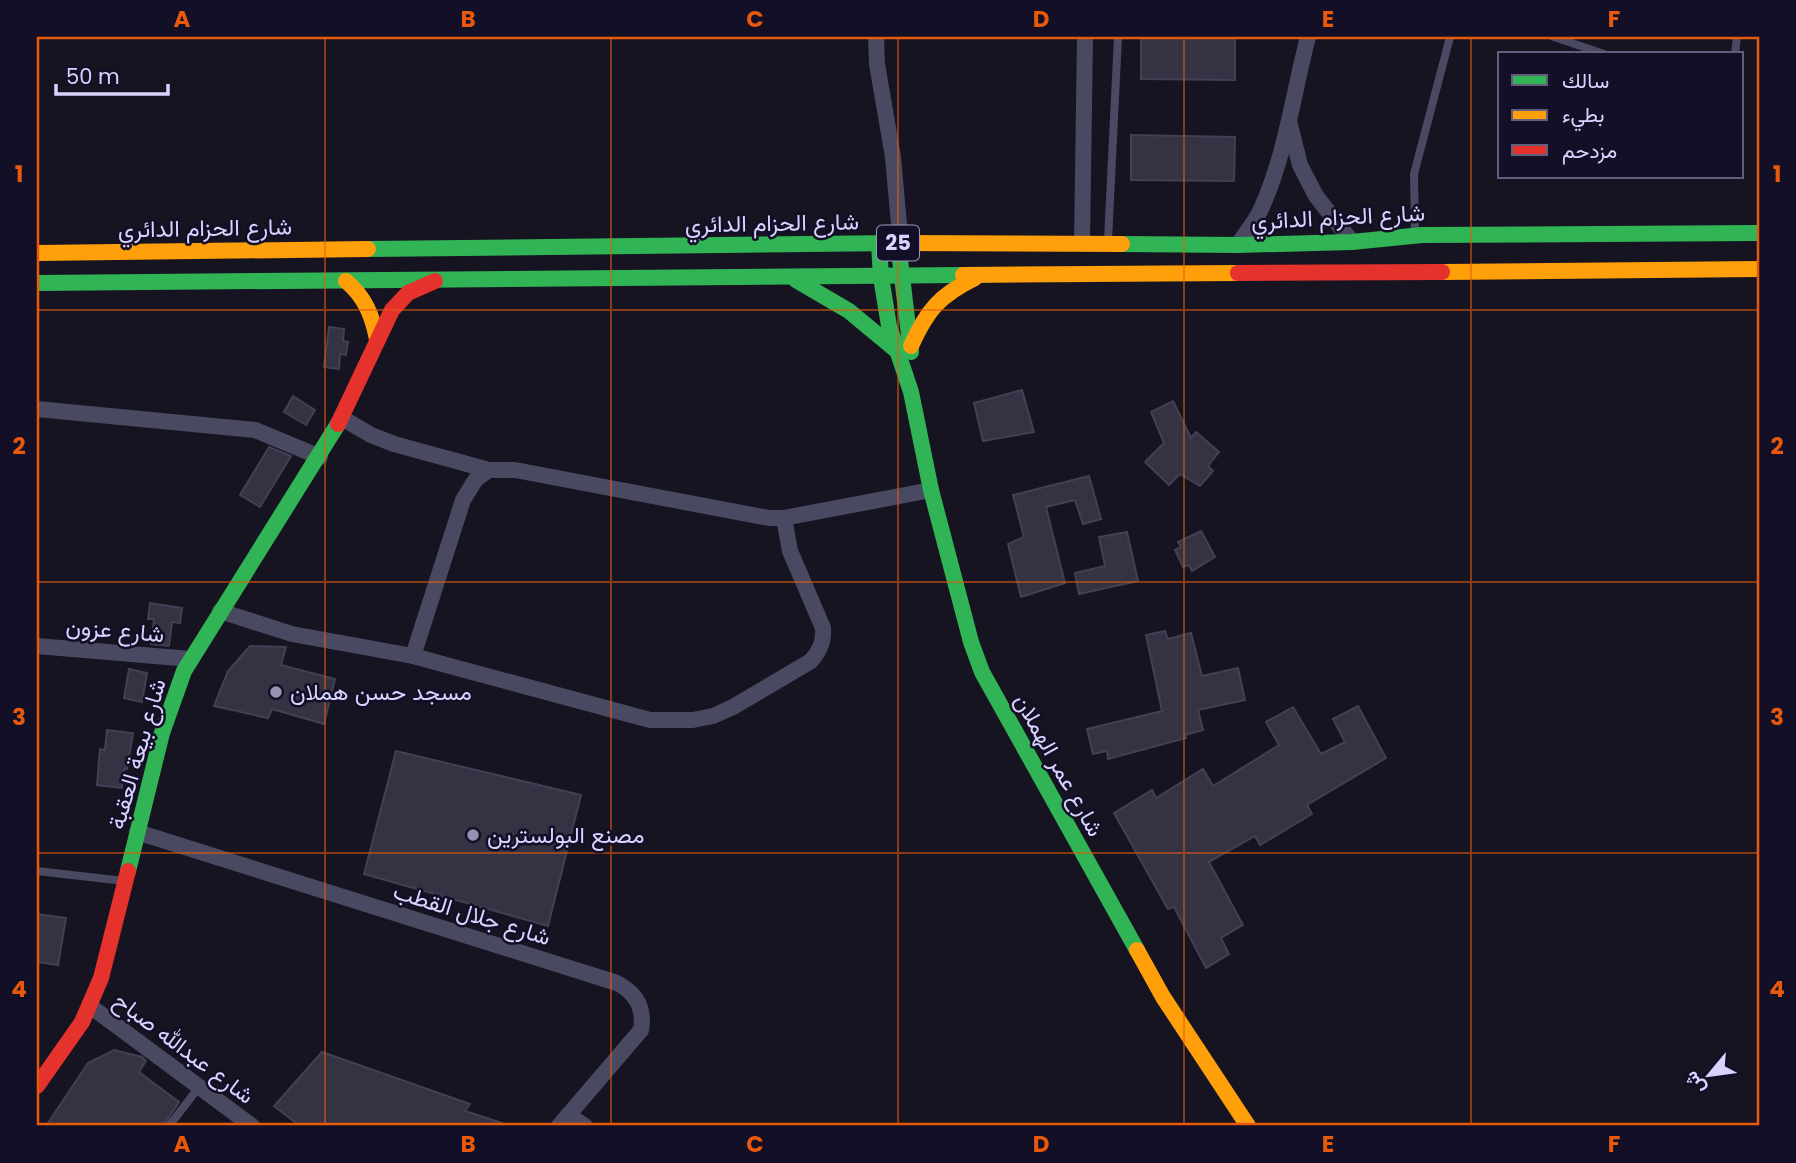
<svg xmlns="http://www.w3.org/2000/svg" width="1796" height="1163" font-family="Poppins,Vazirmatn,sans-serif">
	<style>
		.building { fill: #343243; stroke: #433f54; stroke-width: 2 }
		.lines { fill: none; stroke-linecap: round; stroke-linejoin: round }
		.lane { stroke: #4a4962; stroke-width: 8 }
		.street { stroke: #4a4962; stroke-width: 16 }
		.fast { stroke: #30b455; stroke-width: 16 }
		.slow { stroke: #ff9f0a; stroke-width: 16 }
		.jam { stroke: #e5322d; stroke-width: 16 }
		.grid { fill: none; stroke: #e8590c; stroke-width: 2; stroke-opacity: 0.55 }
		.poi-dot { fill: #9591b1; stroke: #130f26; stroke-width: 2.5 }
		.labels { text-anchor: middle; stroke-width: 5; stroke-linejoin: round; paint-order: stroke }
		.shield { fill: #130f26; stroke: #9e99be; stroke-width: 2 }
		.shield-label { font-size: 21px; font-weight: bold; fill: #d9d4ff }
		.street-label { font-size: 23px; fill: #d9d4ff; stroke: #130f26 }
		.poi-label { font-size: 23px; fill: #d9d4ff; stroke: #130f26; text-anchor: start }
		.neatline { fill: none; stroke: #e8590c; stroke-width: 2.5 }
		.grid-label { font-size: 23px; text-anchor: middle; font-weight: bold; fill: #e8590c }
	</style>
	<rect width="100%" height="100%" fill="#161421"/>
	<g class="building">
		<path d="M1141 37H1235V80L1141 79Z"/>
		<path d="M1131 135 1235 137 1234 181 1131 180Z"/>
		<path d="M329 327 344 329 343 341 348 342 346 355 340 354 339 369 324 367Z"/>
		<path d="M1022 390 1034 432 983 441 974 403Z"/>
		<path d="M293 396 315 410 306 425 284 412Z"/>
		<path d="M1173 401 1191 438 1196 432 1219 452 1208 466 1213 471 1200 486 1180 474 1169 485 1145 462 1164 443 1151 412Z"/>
		<path d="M269 447 291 456 260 507 240 495Z"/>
		<path d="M1089 476 1101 519 1083 524 1075 500 1046 507 1065 583 1021 597 1008 544 1024 537 1013 495Z"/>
		<path d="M1201 531 1215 557 1192 571 1189 565 1183 567 1175 550 1181 547 1178 542Z"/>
		<path d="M1127 532 1138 581 1079 594 1075 573 1105 566 1099 537Z"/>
		<path d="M150 603 182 608 180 623 172 622 169 646 151 644 154 619H148Z"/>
		<path d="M1165 631 1168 639 1191 633 1202 676 1238 668 1245 700 1198 710 1203 730 1185 735 1186 738 1108 759 1107 751 1093 754 1087 729 1162 711 1146 635Z"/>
		<path d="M250 646 286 647 281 665 335 679 324 724 272 709 268 718 214 706 228 671Z"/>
		<path d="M129 669 147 673 142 702 124 698Z"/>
		<path d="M1358 706 1386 758 1307 805 1312 814 1260 845 1255 836 1209 862 1243 925 1221 938 1229 954 1206 968 1174 907 1168 909 1114 813 1152 790 1156 798 1203 769 1213 786 1279 745 1266 722 1293 707 1321 754 1345 742 1333 719Z"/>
		<path d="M107 730 133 733 127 769H124L122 788 97 785 100 749 105 750Z"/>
		<path d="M396 751 581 795 548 926 364 874Z"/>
		<path d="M37 914 66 918 58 965 37 962Z"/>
		<path d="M114 1050 142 1057 146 1061 139 1072 179 1102 163 1126H46L88 1063Z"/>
		<path d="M322 1052 470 1104 465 1111 505 1124V1126H300L274 1106Z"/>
	</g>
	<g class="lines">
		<g class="lane">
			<path d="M1554 37 1604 54"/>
			<path d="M1735 54 1737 37"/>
			<path d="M1415 233 1414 174 1450 37"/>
			<path d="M1108 240 1118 37"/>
			<path d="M37 871 124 881"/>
			<path d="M169 1126 199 1087"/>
		</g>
		<g class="street">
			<path d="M876 37 877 64 893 157 899 224"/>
			<path d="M1290 125 1300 165 1316 196 1352 242"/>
			<path d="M1082 242 1085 37"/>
			<path d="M1238 245C1245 233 1256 221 1261 209 1286 154 1293 94 1308 37"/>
			<path d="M37 409 255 430 320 457"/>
			<path d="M342 418 371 435 394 444 489 470H515L769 518H784L931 490"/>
			<path d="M220 611 292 634 413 656 650 720H693L713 716 733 707 811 661C820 650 824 642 823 628L790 551 784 518"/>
			<path d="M37 646 190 659"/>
			<path d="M413 656 463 500 476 479 489 470"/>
			<path d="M137 832 617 983C636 993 645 1008 641 1030L559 1126"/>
			<path d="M90 1006 252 1126"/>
			<path d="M568 1115 585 1126"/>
		</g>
		<g class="fast">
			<path d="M898 243 911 352"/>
			<path d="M879 244 881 277 889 326 911 392 931 490 971 642 982 672 1137 950"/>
			<path d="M1122 244 1238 245 1352 242 1422 235 1759 233"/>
			<path d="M368 249 897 243"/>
			<path d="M796 280 849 311 896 350"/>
			<path d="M37 283 963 275"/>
			<path d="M128 871 162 733 184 671 338 424"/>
		</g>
		<g class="slow">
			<path d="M897 243 1122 244"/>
			<path d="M37 253 368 249"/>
			<path d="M1442 272 1759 269"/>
			<path d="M963 275 1238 273"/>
			<path d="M346 281C365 297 372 315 377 339"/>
			<path d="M911 346C927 310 940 295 975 278"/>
			<path d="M1137 950 1163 997 1248 1126"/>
		</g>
		<g class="jam">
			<path d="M1238 273 1442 272"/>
			<path d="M338 424 392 310 408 293 435 281"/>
			<path d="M37 1086 82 1022 101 978 128 871"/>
		</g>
	</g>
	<path class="grid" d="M325 37V1126M611 37V1126M898 37V1126M1184 37V1126M1471 37V1126M37 310H1759M37 582H1759M37 853H1759"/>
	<g class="poi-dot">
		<circle cx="276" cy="692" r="7"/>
		<circle cx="473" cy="835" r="7"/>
	</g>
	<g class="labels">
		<rect class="shield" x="877" y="225.5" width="42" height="35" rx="5"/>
		<g class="shield-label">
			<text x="898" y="250">25</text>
		</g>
		<g class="street-label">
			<text transform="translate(1338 217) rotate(-3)" y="8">شارع الحزام الدائري</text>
			<text transform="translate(772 223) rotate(-1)" y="8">شارع الحزام الدائري</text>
			<text transform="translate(205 228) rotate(-1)" y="8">شارع الحزام الدائري</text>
			<text transform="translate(115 630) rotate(5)" y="8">شارع عزون</text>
			<text transform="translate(137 754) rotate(-74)" y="8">شارع بيعة العقبة</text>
			<text transform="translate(1059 765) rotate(61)" y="8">شارع عمر الهملان</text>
			<text transform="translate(472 914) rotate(17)" y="8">شارع جلال القطب</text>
			<text transform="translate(184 1048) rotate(37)" y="8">شارع عبدالله صباح</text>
		</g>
		<g class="poi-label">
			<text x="290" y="700">مسجد حسن هملان</text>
			<text x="487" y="843">مصنع البولسترين</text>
		</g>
	</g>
	<rect width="1796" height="1163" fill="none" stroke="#130f26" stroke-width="77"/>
	<rect x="1498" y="52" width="245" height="126" fill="#130f26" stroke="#625e7d" stroke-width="2"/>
	<rect x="1512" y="75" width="35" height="10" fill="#30b455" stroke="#625e7d" stroke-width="2"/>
	<text x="1562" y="88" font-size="21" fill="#d9d4ff">سالك</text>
	<rect x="1512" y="110" width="35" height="10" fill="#ff9f0a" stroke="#625e7d" stroke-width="2"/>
	<text x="1562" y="122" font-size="21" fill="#d9d4ff">بطيء</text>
	<rect x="1512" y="145" width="35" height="10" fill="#e5322d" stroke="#625e7d" stroke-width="2"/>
	<text x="1562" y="158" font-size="21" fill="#d9d4ff">مزدحم</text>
	<g transform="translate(1709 1075) rotate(241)" stroke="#130f26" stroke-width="5" paint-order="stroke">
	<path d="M0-5L12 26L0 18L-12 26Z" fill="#d9d4ff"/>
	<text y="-10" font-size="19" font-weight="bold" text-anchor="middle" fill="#d9d4ff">ش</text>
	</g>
	<path d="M56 84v10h112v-10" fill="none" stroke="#d9d4ff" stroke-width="3.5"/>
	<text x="66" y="84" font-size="21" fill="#d9d4ff" stroke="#130f26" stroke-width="5" paint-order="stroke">50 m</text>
	<rect x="38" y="38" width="1720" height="1086" class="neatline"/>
	<g class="grid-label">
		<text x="182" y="27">A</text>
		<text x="468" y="27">B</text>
		<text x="755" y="27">C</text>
		<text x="1041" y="27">D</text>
		<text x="1328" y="27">E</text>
		<text x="1614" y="27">F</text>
		<text x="19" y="182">1</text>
		<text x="1777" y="182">1</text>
		<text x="19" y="454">2</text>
		<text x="1777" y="454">2</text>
		<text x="19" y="725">3</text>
		<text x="1777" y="725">3</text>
		<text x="19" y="997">4</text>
		<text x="1777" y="997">4</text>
		<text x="182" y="1152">A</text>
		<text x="468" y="1152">B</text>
		<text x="755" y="1152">C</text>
		<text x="1041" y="1152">D</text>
		<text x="1328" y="1152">E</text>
		<text x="1614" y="1152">F</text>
	</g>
</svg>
